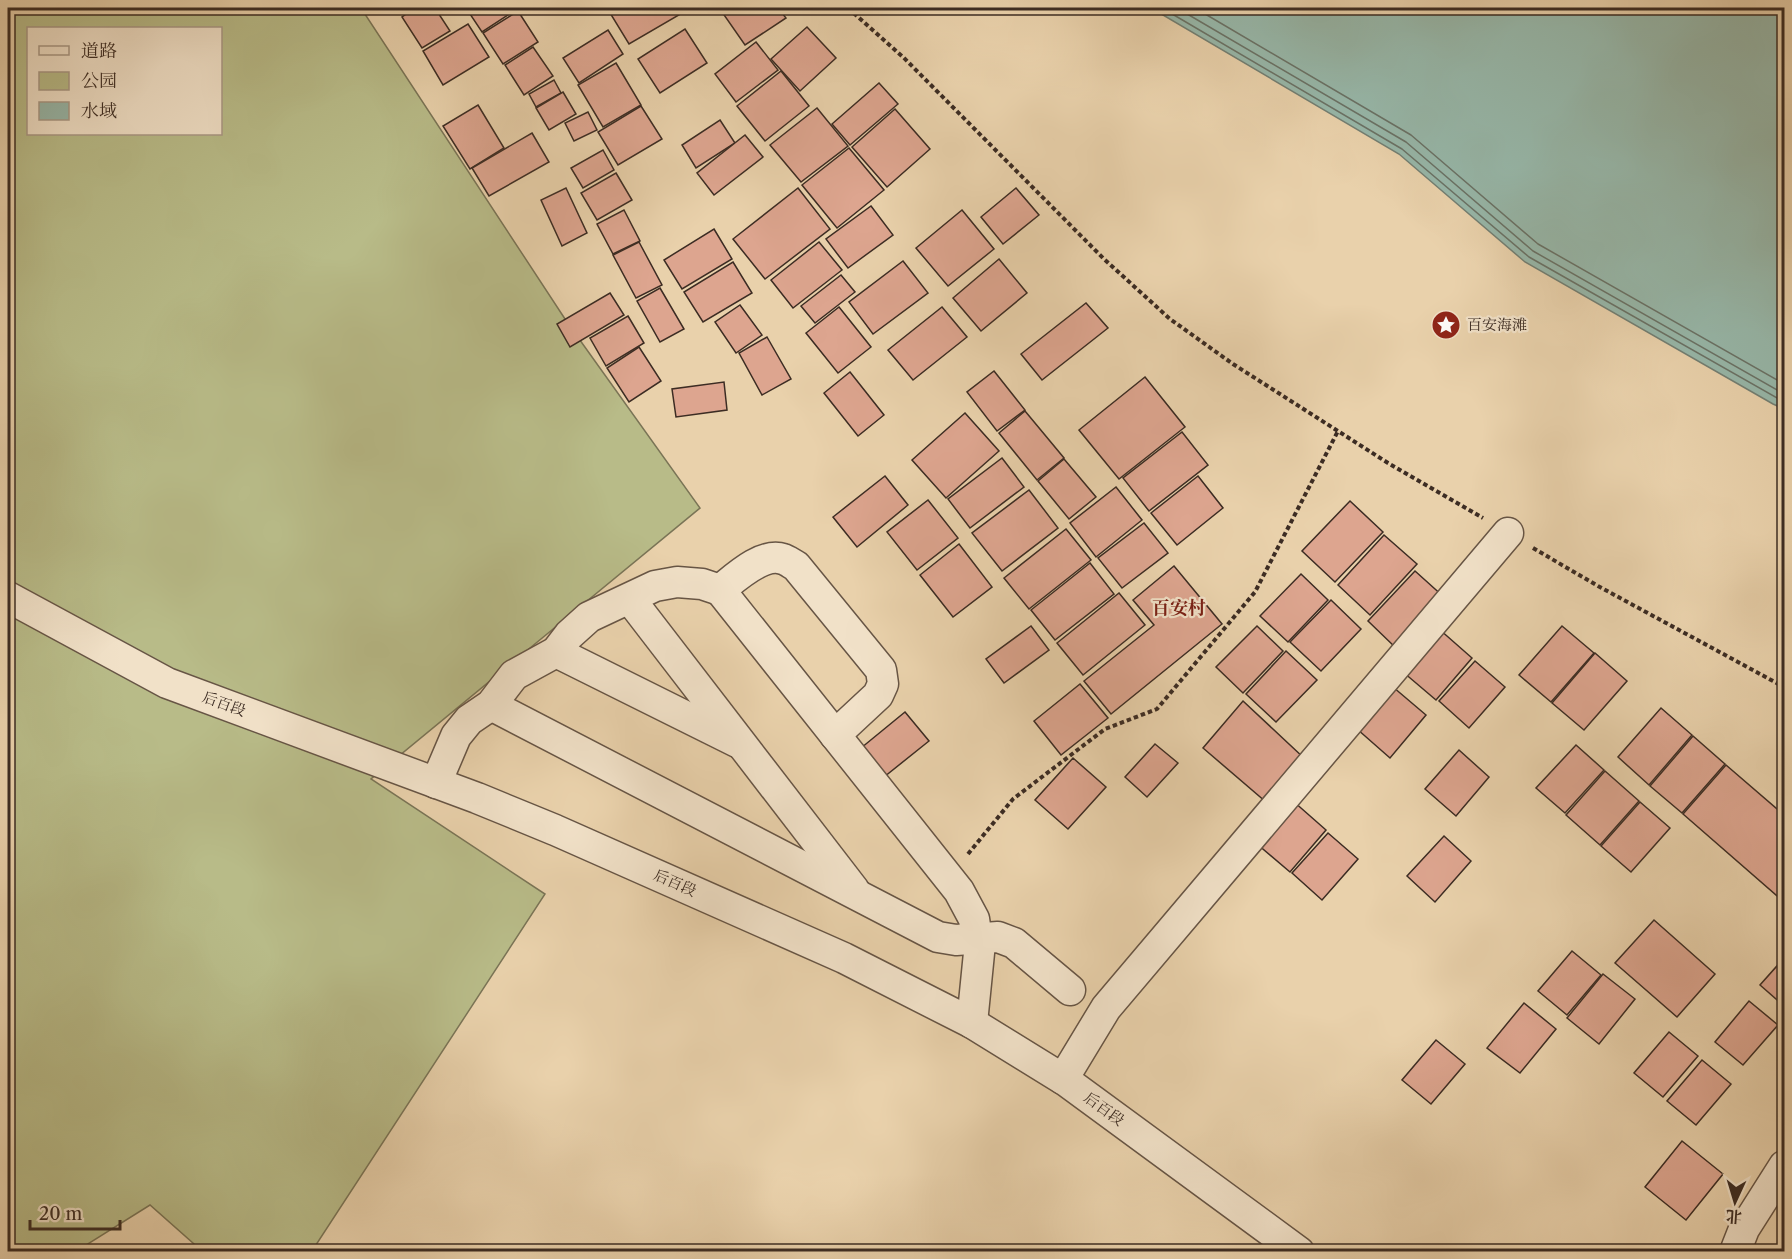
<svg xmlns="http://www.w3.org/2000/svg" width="1792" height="1259" font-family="'Libre Caslon Text','Noto Serif SC',serif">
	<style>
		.green { fill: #b8bb88; stroke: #7a7456; stroke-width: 1.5; fill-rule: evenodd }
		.water { fill: #97b7a9; stroke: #737f73; stroke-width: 1.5 }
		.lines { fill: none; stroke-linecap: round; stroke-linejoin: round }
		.shore { stroke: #6a7266; stroke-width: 1.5 }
		.building { fill: #dda58f; stroke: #3c2c23; stroke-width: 1.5 }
		.minor-casing { stroke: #675545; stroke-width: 33 }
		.path { stroke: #3c2c23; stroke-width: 4; stroke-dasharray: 4.5 3; stroke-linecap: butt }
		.minor { stroke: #f1e1c8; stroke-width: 30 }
		.labels { text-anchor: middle; stroke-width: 4.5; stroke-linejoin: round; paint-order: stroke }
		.poi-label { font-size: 15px; fill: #3c2c23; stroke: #f1e1c8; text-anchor: start }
		.street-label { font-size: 15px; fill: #3c2c23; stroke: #f1e1c8 }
		.quarter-label { font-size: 18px; font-weight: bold; fill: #7a1f14; stroke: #f1e1c8 }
	</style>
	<rect width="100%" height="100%" fill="#e9d1ab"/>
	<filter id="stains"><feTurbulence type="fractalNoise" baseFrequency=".00333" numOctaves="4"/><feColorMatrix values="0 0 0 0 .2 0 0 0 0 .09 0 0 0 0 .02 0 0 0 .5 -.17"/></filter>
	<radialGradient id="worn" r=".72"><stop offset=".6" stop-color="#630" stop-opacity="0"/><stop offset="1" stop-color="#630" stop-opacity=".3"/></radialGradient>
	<path class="green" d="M8 8H361L567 322 700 508 371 779 545 894 312 1251H202L150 1205 86 1245 87 1251H8ZM28 28H220V134H28Z"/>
	<path class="water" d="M1151 8H1784V409L1773 404 1525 262 1399 154Z"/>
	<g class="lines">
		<g class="shore">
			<path d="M1162 8 1402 149 1529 257 1784 402"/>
			<path d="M1177 8 1406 142 1533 251 1784 394"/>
			<path d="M1195 8 1411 135 1538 244 1784 384"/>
		</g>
	</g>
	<g class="building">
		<path d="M415 8H435L450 31 422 48 402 17Z"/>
		<path d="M466 8H516L517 9 482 32Z"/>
		<path d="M607 8H682L684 12 629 44Z"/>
		<path d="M728 8H778L786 18 745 45 722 12Z"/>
		<path d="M518 11 538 42 503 64 483 33Z"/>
		<path d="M468 24 489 57 443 85 423 51Z"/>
		<path d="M807 27 836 58 800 91 771 59Z"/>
		<path d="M685 29 707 63 660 93 638 59Z"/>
		<path d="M608 30 623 54 579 83 563 58Z"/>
		<path d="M756 42 778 70 736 102 715 74Z"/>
		<path d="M533 47 553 76 524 95 505 65Z"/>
		<path d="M616 63 641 105 603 127 578 85Z"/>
		<path d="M781 71 809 106 765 141 737 106Z"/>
		<path d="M554 80 561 93 536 107 529 94Z"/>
		<path d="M879 83 898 104 850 145 832 124Z"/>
		<path d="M563 92 576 114 549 130 536 108Z"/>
		<path d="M478 105 504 148 470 169 443 126Z"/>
		<path d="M641 106 662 139 618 165 598 132Z"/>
		<path d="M817 108 848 146 801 182 770 145Z"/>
		<path d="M895 109 930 149 887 187 852 147Z"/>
		<path d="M588 112 597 130 574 141 565 123Z"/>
		<path d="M720 120 735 143 696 168 682 145Z"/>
		<path d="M532 133 549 162 489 196 472 168Z"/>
		<path d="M745 135 763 157 714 195 697 173Z"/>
		<path d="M849 148 884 190 837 228 802 185Z"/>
		<path d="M603 150 614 170 583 188 571 168Z"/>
		<path d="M616 173 632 200 597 220 581 193Z"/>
		<path d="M566 188 587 233 562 246 541 200Z"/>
		<path d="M798 188 830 229 765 279 733 239Z"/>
		<path d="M1016 188 1039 215 1003 244 981 217Z"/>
		<path d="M871 206 893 235 848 268 826 239Z"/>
		<path d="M624 210 640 241 613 254 597 224Z"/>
		<path d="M962 210 994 249 948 286 916 248Z"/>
		<path d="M714 229 732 259 682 289 664 260Z"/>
		<path d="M639 242 662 285 636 298 613 255Z"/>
		<path d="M819 242 842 270 793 308 771 280Z"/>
		<path d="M999 259 1027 293 981 331 953 298Z"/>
		<path d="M903 261 928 293 873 334 849 302Z"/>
		<path d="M733 262 752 293 703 322 684 292Z"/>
		<path d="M841 275 855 292 815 323 801 306Z"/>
		<path d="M660 288 684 329 660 342 637 301Z"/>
		<path d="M610 293 624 315 570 347 557 324Z"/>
		<path d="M1086 303 1108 328 1042 380 1021 354Z"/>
		<path d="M740 305 762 335 736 353 715 322Z"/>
		<path d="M839 307 871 347 838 373 806 333Z"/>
		<path d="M942 307 967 337 913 380 888 350Z"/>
		<path d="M628 316 644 343 606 366 590 338Z"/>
		<path d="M767 337 791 379 762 395 739 353Z"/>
		<path d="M639 347 661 381 629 402 607 368Z"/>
		<path d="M994 371 1025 410 997 431 967 392Z"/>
		<path d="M850 372 884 415 858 436 824 393Z"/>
		<path d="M1145 377 1185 427 1119 479 1079 430Z"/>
		<path d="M724 382 727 410 676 417 672 389Z"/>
		<path d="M1025 411 1064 458 1037 480 999 433Z"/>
		<path d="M965 413 999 451 946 498 912 460Z"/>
		<path d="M1182 432 1208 465 1149 511 1123 478Z"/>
		<path d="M1002 458 1024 487 970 528 948 499Z"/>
		<path d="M1064 459 1096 497 1069 519 1038 481Z"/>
		<path d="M885 476 908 505 857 547 833 517Z"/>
		<path d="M1198 476 1223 508 1177 545 1151 513Z"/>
		<path d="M1116 487 1142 520 1096 557 1070 523Z"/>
		<path d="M1029 490 1058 528 1002 571 972 533Z"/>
		<path d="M928 500 958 538 917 570 887 532Z"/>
		<path d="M1350 501 1383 532 1335 582 1302 551Z"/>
		<path d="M1144 523 1168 553 1122 588 1098 558Z"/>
		<path d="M1066 529 1091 560 1029 609 1004 578Z"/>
		<path d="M1384 535 1417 564 1370 615 1338 585Z"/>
		<path d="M959 544 992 587 953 617 920 575Z"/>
		<path d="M1090 563 1114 594 1055 640 1031 610Z"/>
		<path d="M1174 566 1222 624 1111 714 1084 681 1154 625 1133 600Z"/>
		<path d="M1415 571 1445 598 1397 649 1368 621Z"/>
		<path d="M1301 574 1328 600 1288 642 1260 616Z"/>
		<path d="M1119 593 1145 625 1083 675 1057 643Z"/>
		<path d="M1331 600 1361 629 1321 671 1290 642Z"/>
		<path d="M1031 626 1049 650 1004 683 986 659Z"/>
		<path d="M1257 626 1283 651 1243 693 1216 667Z"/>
		<path d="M1562 626 1594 653 1551 702 1519 675Z"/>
		<path d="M1439 629 1472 658 1436 700 1403 672Z"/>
		<path d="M1286 651 1317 680 1276 722 1246 694Z"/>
		<path d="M1595 653 1627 681 1584 730 1552 703Z"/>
		<path d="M1475 661 1505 687 1469 728 1439 701Z"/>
		<path d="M1080 684 1108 718 1061 755 1034 721Z"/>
		<path d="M1393 687 1426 715 1390 758 1357 729Z"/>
		<path d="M1243 701 1305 759 1266 802 1203 748Z"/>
		<path d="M1661 708 1692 735 1649 785 1618 757Z"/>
		<path d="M905 712 929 741 884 777 861 748Z"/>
		<path d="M1693 736 1725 764 1682 813 1650 786Z"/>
		<path d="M1155 744 1178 763 1147 797 1125 777Z"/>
		<path d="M1576 745 1604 770 1565 813 1536 788Z"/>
		<path d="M1459 750 1489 777 1456 816 1425 789Z"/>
		<path d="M1073 758 1106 787 1068 829 1035 800Z"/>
		<path d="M1726 765 1784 815V902L1683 814Z"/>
		<path d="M1605 771 1639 801 1600 845 1566 815Z"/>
		<path d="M1293 801 1326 830 1290 872 1257 844Z"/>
		<path d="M1640 802 1670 828 1631 872 1601 846Z"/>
		<path d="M1328 833 1358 859 1322 900 1292 873Z"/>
		<path d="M1444 836 1471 861 1435 902 1407 876Z"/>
		<path d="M1654 920 1715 974 1677 1017 1615 963Z"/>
		<path d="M1572 951 1601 975 1567 1015 1538 991Z"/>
		<path d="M1784 958V1006L1760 985Z"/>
		<path d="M1603 974 1635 999 1599 1044 1567 1018Z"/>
		<path d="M1749 1001 1778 1025 1743 1065 1715 1042Z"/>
		<path d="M1524 1003 1556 1029 1520 1073 1487 1048Z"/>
		<path d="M1669 1032 1698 1056 1663 1097 1634 1073Z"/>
		<path d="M1436 1040 1465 1064 1431 1104 1402 1080Z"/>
		<path d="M1702 1060 1731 1084 1696 1125 1667 1101Z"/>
		<path d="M1682 1141 1723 1174 1686 1220 1645 1187Z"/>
	</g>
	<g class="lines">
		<g class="minor-casing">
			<g id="minor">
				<path d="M720 590 959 891 974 919 979 953 972 1023"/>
				<path d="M8 597 167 683 477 798 555 830 844 958 972 1023 1066 1081 1299 1252"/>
				<path d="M630 599 854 890"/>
				<path d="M556 652 737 742"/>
				<path d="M491 705 938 937 956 940 998 937 1014 943 1070 990"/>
				<path d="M436 783 456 736 469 720 491 705 514 675 556 652 569 635 589 617 655 586 677 582 702 584 720 590C735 578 762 552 783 559 787 560 792 564 796 566L881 670 883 684 878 695 835 735"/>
				<path d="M1063 1079 1106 1008 1508 533"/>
				<path d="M1735 1252 1744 1229 1784 1166"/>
			</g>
		</g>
		<g class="path">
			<path d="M848 8 903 57 1104 259 1170 319 1233 364 1388 463 1483 518"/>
			<path d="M1533 548 1598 586 1784 687"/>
			<path d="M968 854 1013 799 1105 729 1157 709 1255 592 1338 431"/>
		</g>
		<use href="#minor" class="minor"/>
	</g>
	<defs>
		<g id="sight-disc" transform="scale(1.5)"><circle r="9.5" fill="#8f2418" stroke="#f1e1c8"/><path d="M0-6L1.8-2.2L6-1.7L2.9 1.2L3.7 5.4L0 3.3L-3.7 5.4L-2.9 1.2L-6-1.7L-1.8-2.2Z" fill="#fff"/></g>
	</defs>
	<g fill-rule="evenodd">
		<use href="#sight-disc" x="1446" y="325"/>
	</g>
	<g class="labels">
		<g class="poi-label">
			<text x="1467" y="330">百安海滩</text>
		</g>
		<g class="street-label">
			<text transform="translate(224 704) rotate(20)" y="5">后百段</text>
			<text transform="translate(675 883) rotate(24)" y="5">后百段</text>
			<text transform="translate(1104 1109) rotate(36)" y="5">后百段</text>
		</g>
		<g class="quarter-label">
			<text x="1179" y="614">百安村</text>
		</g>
	</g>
	<rect width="1792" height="1259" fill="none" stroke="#e9d1ab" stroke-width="30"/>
	<rect x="9" y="9" width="1774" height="1241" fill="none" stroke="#3c2c23" stroke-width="3"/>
	<rect x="15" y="15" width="1762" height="1229" fill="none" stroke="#3c2c23" stroke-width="1.5"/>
	<rect x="27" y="27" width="195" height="108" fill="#f1e1c8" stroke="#a99986" stroke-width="1.5"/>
	<rect x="39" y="46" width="30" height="9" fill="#f1e1c8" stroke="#a99986" stroke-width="1.5"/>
	<text x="81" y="57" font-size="18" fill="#3c2c23">道路</text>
	<rect x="39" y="72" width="30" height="18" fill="#b8bb88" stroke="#a99986" stroke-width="1.5"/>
	<text x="81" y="87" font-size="18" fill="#3c2c23">公园</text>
	<rect x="39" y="102" width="30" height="18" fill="#97b7a9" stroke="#a99986" stroke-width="1.5"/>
	<text x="81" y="117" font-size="18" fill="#3c2c23">水域</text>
	<g transform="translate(1735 1202) rotate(184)" stroke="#f1e1c8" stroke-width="4.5" paint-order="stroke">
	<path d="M0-4.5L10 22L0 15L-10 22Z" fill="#3c2c23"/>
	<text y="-9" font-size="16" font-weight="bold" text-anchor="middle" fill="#3c2c23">北</text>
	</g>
	<path d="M30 1220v9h90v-9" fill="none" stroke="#3c2c23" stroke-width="3"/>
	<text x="39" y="1220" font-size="18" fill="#3c2c23" stroke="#f1e1c8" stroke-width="4.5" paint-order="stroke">20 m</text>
	<rect width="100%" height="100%" filter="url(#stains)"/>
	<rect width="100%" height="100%" fill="url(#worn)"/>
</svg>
